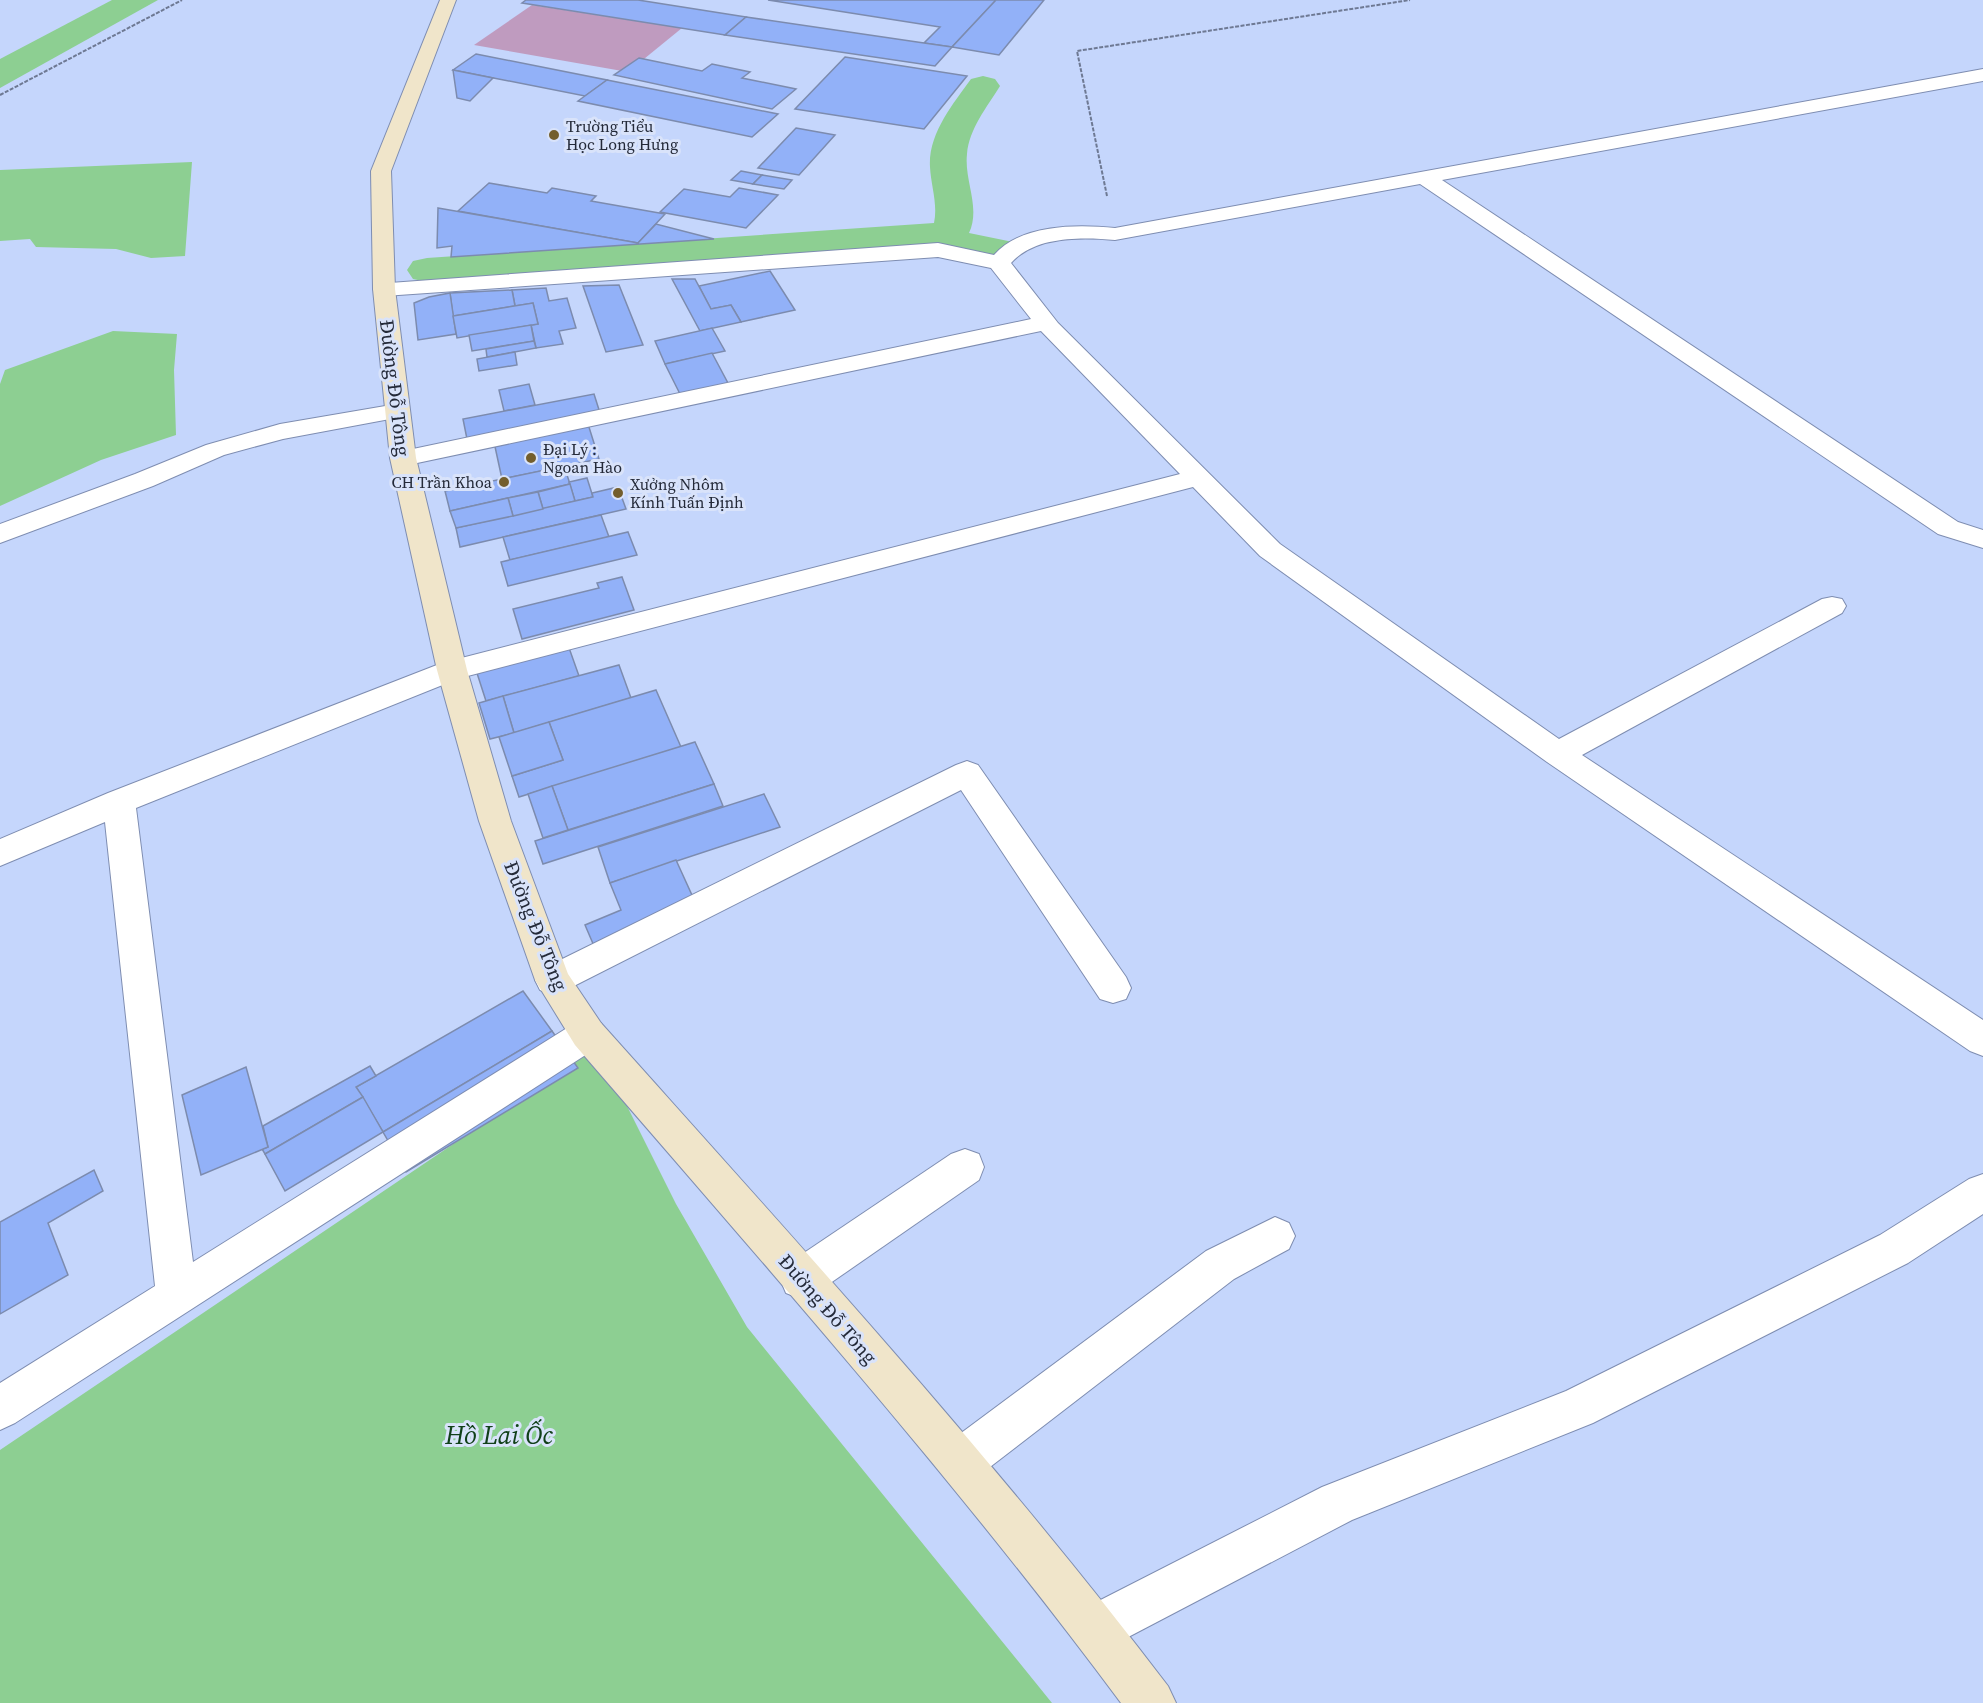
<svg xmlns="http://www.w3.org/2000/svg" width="1983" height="1703" font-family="'Source Serif 4',serif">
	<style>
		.green { fill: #bf9bbf }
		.water { fill: #8dcf92 }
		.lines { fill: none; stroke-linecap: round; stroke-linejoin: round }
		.canal { fill: #8dcf92; fill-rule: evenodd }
		.building { fill: #92b1f8; stroke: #7c8bae; stroke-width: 1.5 }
		.street-casing { stroke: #7e8db1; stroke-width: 2 }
		.secondary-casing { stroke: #7e8db1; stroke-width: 2 }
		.path { stroke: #6e7993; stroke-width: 2; stroke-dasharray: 4 1.5; stroke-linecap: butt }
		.street { fill: #fff; fill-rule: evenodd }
		.secondary { fill: #f0e5ca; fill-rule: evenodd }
		.poi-dot { fill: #735e2d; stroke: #d9e3fa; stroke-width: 2 }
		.labels { text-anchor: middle; stroke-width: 6; stroke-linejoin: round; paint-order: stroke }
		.far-poi-label { font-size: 16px; fill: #242a39; stroke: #d9e3fa; text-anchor: start }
		.street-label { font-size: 20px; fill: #242a39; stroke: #d9e3fa }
		.near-water-label { font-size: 26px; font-style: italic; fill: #114119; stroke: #d9e3fa }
	</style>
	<rect width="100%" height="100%" fill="#c5d6fc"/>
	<path class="green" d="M532 5 682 28 628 72 474 45Z"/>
	<g class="water">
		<path d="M112 0H158L0 88V59Z"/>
		<path d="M192 162 185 256 151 258 116 249 36 247 30 239 0 241V170Z"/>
		<path d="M113 331 177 334 174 370 176 435 101 460 0 506V384L5 370Z"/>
		<path d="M594 1049 603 1058 676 1204 747 1327 1052 1703H0V1450Z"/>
	</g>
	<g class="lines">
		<path class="canal" d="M983 76 995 79 1000 86C987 107 969 129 967 154 964 181 981 207 969 233L1013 242 1019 250 1013 258 999 262 897 249 427 282 413 279 407 270 413 261 427 258 934 223C938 204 931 186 930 167 928 134 953 104 971 79Z"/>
	</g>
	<g class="building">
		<path d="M526 0H638L746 17 725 35 522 3Z"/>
		<path d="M768 0H996L952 47 924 43 940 27Z"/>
		<path d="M996 0H1044L999 55 952 47Z"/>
		<path d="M746 17 924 43 952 47 935 66 725 35Z"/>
		<path d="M476 54 607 80 585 96 453 70Z"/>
		<path d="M845 57 967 76 924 129 795 109Z"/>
		<path d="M639 58 702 71 712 64 750 72 742 78 796 89 772 109 614 75Z"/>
		<path d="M453 70 493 78 470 101 457 98Z"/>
		<path d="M607 80 778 114 752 137 578 101Z"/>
		<path d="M796 128 835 135 799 175 758 168Z"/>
		<path d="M741 171 762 175 753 184 731 180Z"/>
		<path d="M762 175 792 180 784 189 753 184Z"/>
		<path d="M489 183 547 193 552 188 596 196 591 201 665 214 638 243 458 211Z"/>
		<path d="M739 188 778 195 746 228 660 212 684 189 730 197Z"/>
		<path d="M438 208 638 243 656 224 714 239 451 257 452 246 437 248Z"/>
		<path d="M770 271 795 310 741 322 731 305 711 309 699 286Z"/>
		<path d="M672 279H695L711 309 731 305 741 322 700 331Z"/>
		<path d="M619 285 643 345 606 352 583 286Z"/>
		<path d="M546 288 549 301 567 298 576 328 559 331 563 344 536 348 531 325 538 324 533 303 515 306 512 290Z"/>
		<path d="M512 290 515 306 453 316 450 293Z"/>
		<path d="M450 293 456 334 418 340 414 303 429 297Z"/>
		<path d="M533 303 538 324 457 338 453 316Z"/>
		<path d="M531 325 534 341 472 351 469 335Z"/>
		<path d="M712 328 725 351 665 364 655 341Z"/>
		<path d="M534 341 536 348 487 357 486 349Z"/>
		<path d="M515 352 517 365 479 371 477 359Z"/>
		<path d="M712 353 729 385 681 396 665 364Z"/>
		<path d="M529 384 535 405 504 411 499 390Z"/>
		<path d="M594 394 600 413 467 439 463 419Z"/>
		<path d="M588 424 599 459 502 479 494 442Z"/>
		<path d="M564 466 570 484 450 511 445 491Z"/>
		<path d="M587 478 593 497 575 501 569 482Z"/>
		<path d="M570 484 575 501 543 509 538 492Z"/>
		<path d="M618 487 626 509 460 547 456 528 593 497 592 493Z"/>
		<path d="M538 492 543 509 513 516 508 498Z"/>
		<path d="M508 498 513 516 456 528 450 511Z"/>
		<path d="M601 515 609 537 510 560 503 537Z"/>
		<path d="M628 532 637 555 508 586 501 562Z"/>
		<path d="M622 577 634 610 522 639 513 609 599 588 597 583Z"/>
		<path d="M568 645 579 676 486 701 476 670Z"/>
		<path d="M619 665 631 698 514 733 503 696Z"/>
		<path d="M656 690 681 747 519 797 512 776 563 760 549 722Z"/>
		<path d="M503 696 514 733 490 739 479 703Z"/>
		<path d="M549 722 563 760 512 776 499 737Z"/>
		<path d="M695 742 714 784 568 830 552 786Z"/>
		<path d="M714 784 723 806 543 864 535 841Z"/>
		<path d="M552 786 568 830 543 838 528 794Z"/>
		<path d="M764 794 780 827 610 883 598 847Z"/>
		<path d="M676 860 696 904 597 953 585 925 621 910 610 883Z"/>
		<path d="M523 991 552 1031 383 1132 356 1087Z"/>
		<path d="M552 1031 578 1068 406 1172 383 1132Z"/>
		<path d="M370 1066 376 1076 356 1087 363 1097 265 1154 262 1149 268 1147 263 1126Z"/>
		<path d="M246 1067 268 1147 201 1175 182 1095Z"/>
		<path d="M363 1097 383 1132 285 1191 265 1154Z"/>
		<path d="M94 1170 103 1191 48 1223 68 1275 0 1314V1222Z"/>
	</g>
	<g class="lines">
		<g class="street-casing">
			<g id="street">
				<path d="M1983 69V81L1442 180 1958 522 1983 530V548L1938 534 1420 184 1115 240C1081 237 1035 236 1011 263L1058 323 1280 544 1559 739 1822 599 1832 597 1842 599 1846 606 1842 613 1582 755 1983 1020V1056L1970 1051 1547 762 1260 556 1193 487 460 678 136 808 193 1262 575 1023 588 1018 601 1023 606 1034 601 1045 15 1423 0 1430V1383L155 1286 105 822 0 866V839L108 793 442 663 1180 474 1041 331 403 466 394 463 390 458 394 453 1031 319 991 268 938 257 384 296 376 294 373 289 376 284 938 243 994 255C1021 224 1077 224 1115 228Z"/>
				<path d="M397 404 406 406 409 411 406 416 283 439 224 455 153 486 0 543V524L135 474 206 445 280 424Z"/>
				<path d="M967 761 978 765 1126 977 1131 988 1126 999 1113 1003 1100 999 961 790 566 990 553 995 540 990 535 980 540 970 956 765Z"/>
				<path d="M965 1149 979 1154 984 1167 979 1180 816 1293 801 1299 786 1293 780 1279 786 1265 951 1154Z"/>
				<path d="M1983 1174V1214L1908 1263 1593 1423 1352 1520 1113 1645 1096 1652 1079 1645 1072 1628 1079 1611 1322 1487 1566 1391 1880 1235 1969 1179Z"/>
				<path d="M1275 1217 1289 1223 1295 1236 1289 1249 1234 1279 977 1477 961 1483 945 1477 939 1461 945 1445 1206 1251Z"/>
			</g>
		</g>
		<g class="secondary-casing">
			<path id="secondary" d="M440 0H456L391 171 395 289 416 458 467 670 511 821 568 974 601 1023C795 1240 991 1454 1168 1686L1176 1703H1121C951 1474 761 1261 575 1045L535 980 479 821 437 670 390 458 373 289 371 171Z"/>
		</g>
		<g class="path">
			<path d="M0 95 182 0"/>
			<path d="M1107 196 1077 51 1410 0"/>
		</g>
		<use href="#street" class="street"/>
		<use href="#secondary" class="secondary"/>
	</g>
	<g class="poi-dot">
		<circle cx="554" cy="135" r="6"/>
		<circle cx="531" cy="458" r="6"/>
		<circle cx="504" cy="482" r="6"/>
		<circle cx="618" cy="493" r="6"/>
	</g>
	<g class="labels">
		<g class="far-poi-label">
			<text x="566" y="132">Trường Tiểu<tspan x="566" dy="18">Học Long Hưng</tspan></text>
			<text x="543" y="455">Đại Lý :<tspan x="543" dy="18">Ngoan Hào</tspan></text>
			<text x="492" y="488" text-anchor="end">CH Trần Khoa</text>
			<text x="630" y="490">Xưởng Nhôm<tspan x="630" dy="18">Kính Tuấn Định</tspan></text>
		</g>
		<g class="street-label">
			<text transform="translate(395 388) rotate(83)" y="7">Đường Đỗ Tông</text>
			<text transform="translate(536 926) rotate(68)" y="7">Đường Đỗ Tông</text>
			<text transform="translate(828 1309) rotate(49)" y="7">Đường Đỗ Tông</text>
		</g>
		<g class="near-water-label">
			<text x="499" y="1444">Hồ Lai Ốc</text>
		</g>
	</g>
</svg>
